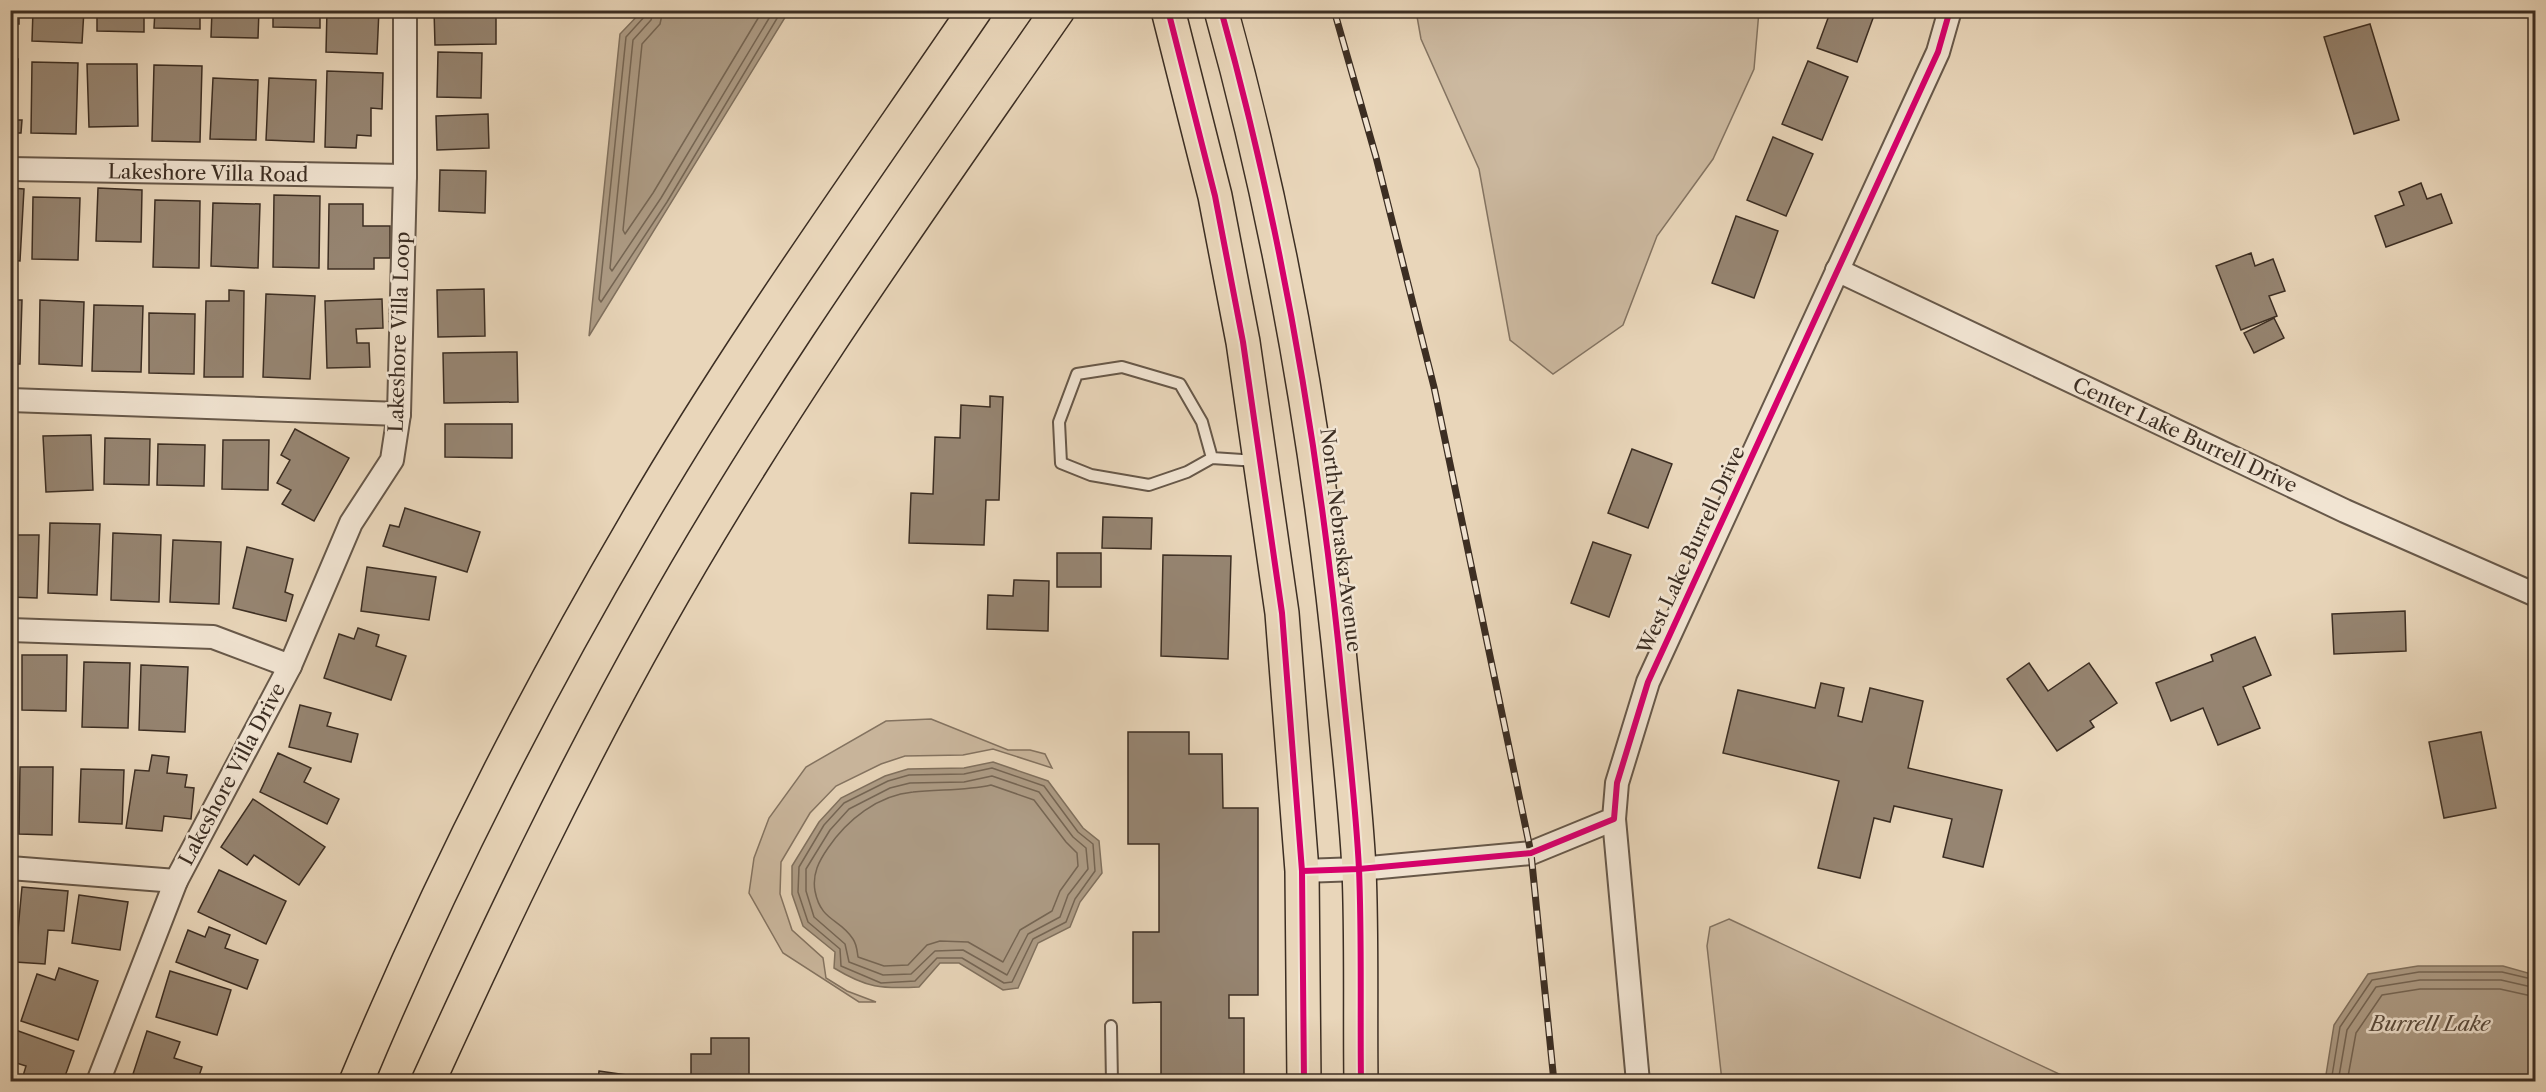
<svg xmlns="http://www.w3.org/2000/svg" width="2546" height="1092" font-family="'Libre Caslon Text',serif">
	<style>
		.green { fill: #ccb9a0; stroke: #847462; stroke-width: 1.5 }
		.water { fill: #ae9d87; stroke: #80715f; stroke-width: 1.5 }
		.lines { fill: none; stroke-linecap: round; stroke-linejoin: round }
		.shore { stroke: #756655; stroke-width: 1.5 }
		.building { fill: #968572; stroke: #3c2e23; stroke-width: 1.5 }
		.lane-casing { stroke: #675849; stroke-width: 14 }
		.street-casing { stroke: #675849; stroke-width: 26 }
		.primary-casing { stroke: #3c2e23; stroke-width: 36 }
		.highway-casing { stroke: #3c2e23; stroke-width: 36 }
		.lane { stroke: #f1e4d2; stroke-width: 10 }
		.street { stroke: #f1e4d2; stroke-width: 22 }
		.primary { stroke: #e9d6ba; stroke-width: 33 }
		.highway { stroke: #e9d6ba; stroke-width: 33 }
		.rail-casing { stroke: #3c2e23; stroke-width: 7 }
		.rail { stroke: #f1e4d2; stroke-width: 4.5; stroke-dasharray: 14; stroke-linecap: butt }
		.cycleway-casing { stroke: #f1e4d2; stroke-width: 10 }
		.cycleway { stroke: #d6006c; stroke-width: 6 }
		.labels { text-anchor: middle; stroke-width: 5; stroke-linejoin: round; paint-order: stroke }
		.street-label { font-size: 20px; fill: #3c2e23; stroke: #f1e4d2 }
		.water-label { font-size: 21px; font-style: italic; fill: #584a3c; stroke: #f1e4d2 }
	</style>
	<rect width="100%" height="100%" fill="#e9d6ba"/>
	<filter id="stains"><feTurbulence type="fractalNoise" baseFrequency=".00333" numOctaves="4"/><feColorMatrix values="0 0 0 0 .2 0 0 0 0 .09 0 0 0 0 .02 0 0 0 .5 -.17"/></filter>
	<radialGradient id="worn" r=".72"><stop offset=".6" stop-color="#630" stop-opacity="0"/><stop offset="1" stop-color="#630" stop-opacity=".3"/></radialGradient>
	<g class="green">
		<path d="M1416 11H1759L1754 69 1713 159 1657 236 1623 325 1553 374 1510 340 1479 169 1421 39Z"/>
		<path d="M931 719 1008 750H1030L1045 754 1052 768 993 749 963 755 905 756 881 764 836 786 810 813 781 862 780 894 792 930 823 958 826 978 847 991 876 1002H859L783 953 749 893 754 858 769 818 806 767 886 721Z"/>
		<path d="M1729 919 2074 1081H1722L1707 946 1710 927Z"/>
	</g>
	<g class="water">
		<path d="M642 11H789L589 336 620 34Z"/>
		<path d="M993 762 1048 781 1083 828 1099 841 1102 873 1080 902 1070 927 1038 943 1018 988 1003 990 959 963H940L919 987C881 989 867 988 834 968L835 952 803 926 792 894V866L819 822 841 798 885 776 908 769 964 768Z"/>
		<path d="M2418 966H2503L2535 975V1081H2325L2334 1025 2368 974Z"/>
	</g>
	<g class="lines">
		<g class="shore">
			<path d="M646 10 645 16 626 37 599 299 601 302 667 202 782 10"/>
			<path d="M654 10 651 20 633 40 610 268 612 271 661 198 774 10"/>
			<path d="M663 10 660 24 642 44 623 230 625 234 653 193 763 10"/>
			<path d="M992 768 1044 786 1078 832 1093 844 1095 871 1075 899 1066 922 1033 939 1012 982 1004 983 962 958H937L915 981 881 983 841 966 840 949 808 922 798 892 799 867 824 825 844 803 888 781 909 775 964 774Z"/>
			<path d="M992 776 1039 792 1073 837 1086 848 1088 869 1068 895 1060 917 1028 934 1007 975 963 950 935 951 911 974 883 975 849 962 845 944 814 917 806 891V869L830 830 849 809 890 788 910 783 964 782Z"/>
			<path d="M991 785 1034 800 1066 842 1077 853 1078 866 1060 891 1052 911 1020 930 1003 962 968 942 940 941 927 945 908 965 884 966 858 957C857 951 857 945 853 939 840 918 821 922 815 891 812 874 819 861 828 848 847 820 878 795 913 792 940 789 965 791 991 785Z"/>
			<path d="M2331 1082 2340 1027 2372 980 2419 972H2502L2536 980"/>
			<path d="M2338 1082 2347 1030 2376 987 2420 980H2501L2536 988"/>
			<path d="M2347 1082 2356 1033 2382 995 2420 989H2500L2536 997"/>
		</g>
	</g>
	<g class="building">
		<rect x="10" y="10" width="9" height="14"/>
		<path d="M33 10H84L82 43 32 41Z"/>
		<path d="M97 10H144V32L97 31Z"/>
		<path d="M155 10H200V29L154 28Z"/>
		<path d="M212 10H259L258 38 211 37Z"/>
		<path d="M273 10H320V28L273 27Z"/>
		<path d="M327 10H379L377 54 326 52Z"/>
		<path d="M434 10H496V44L435 45Z"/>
		<path d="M1831 10H1876L1857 62 1817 48Z"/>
		<path d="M2370 24 2399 120 2354 134 2324 37Z"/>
		<path d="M438 52 482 53 481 98 437 97Z"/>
		<path d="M10 59H18L17 120H22L21 133H16V138H10Z"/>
		<path d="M1808 61 1848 77 1822 140 1782 124Z"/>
		<path d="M32 62 78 63 76 134 31 133Z"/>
		<path d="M87 64H137L138 126 89 127Z"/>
		<path d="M154 65 202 66 200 142 152 141Z"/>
		<path d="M327 71 383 73 382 109 371 108V136L357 135 356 148 325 147Z"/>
		<path d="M213 78 258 80 256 140 210 139Z"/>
		<path d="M269 78 316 80 314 142 266 140Z"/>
		<path d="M488 114 489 148 437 150 436 116Z"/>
		<path d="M1773 137 1813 154 1786 216 1747 200Z"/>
		<path d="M440 170 486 171 485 213 439 211Z"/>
		<path d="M2421 183 2427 199 2441 194 2452 223 2386 247 2375 216 2404 205 2399 192Z"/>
		<path d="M10 188 24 189 20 261 10 260Z"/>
		<path d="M98 188 142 190 141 242 96 241Z"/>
		<path d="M274 195 320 196 319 268 273 267Z"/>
		<path d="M33 197 80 198 78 260 32 259Z"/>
		<path d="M155 200 200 201 199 268 153 267Z"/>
		<path d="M213 203 260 204 258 268 211 266Z"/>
		<path d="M329 204H363V226H390V258H374V269H328Z"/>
		<path d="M1736 216 1778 231 1754 298 1712 283Z"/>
		<path d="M2251 253 2255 266 2273 259 2285 291 2269 296 2277 316 2241 330 2216 266Z"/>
		<path d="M484 289 485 336 438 337 437 290Z"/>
		<path d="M229 290 244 291 243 377H204L206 301H229Z"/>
		<path d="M266 294 315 296 310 379 263 377Z"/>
		<path d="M382 299 383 328 356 329 357 343H369L370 367 327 368 325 301Z"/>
		<path d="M10 300H22L20 364H10Z"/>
		<path d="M40 300 84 302 82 366 39 364Z"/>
		<path d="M94 305 143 306 141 372 92 371Z"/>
		<path d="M149 313 195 314 194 374 149 373Z"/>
		<path d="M2274 318 2284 338 2254 353 2244 333Z"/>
		<path d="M517 352 518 402 444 403 443 353Z"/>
		<path d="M990 396 1003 397 999 500H986L984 545 909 543 911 493 933 494 935 437 960 438 961 405 990 407Z"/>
		<path d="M445 424H512V458L445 457Z"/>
		<path d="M295 429 349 458 314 521 282 504 291 490 277 483 290 460 281 455Z"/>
		<path d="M91 435 93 490 46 492 43 436Z"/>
		<path d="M105 438 150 439 149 485 104 484Z"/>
		<path d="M223 440H269L268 490 222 489Z"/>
		<path d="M158 444 205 445 204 486 157 485Z"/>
		<path d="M1632 449 1672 464 1648 528 1608 513Z"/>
		<path d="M405 508 480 532 467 572 383 546 390 525 399 527Z"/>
		<path d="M1103 517 1152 518 1151 549 1102 548Z"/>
		<path d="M50 523 100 524 97 595 48 593Z"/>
		<path d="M113 533 161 535 159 602 111 600Z"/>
		<path d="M10 535H39L37 598 10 597Z"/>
		<path d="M173 540 221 542 219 604 170 602Z"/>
		<path d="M1593 542 1631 555 1609 617 1571 603Z"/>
		<path d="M247 547 293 559 285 592 293 595 286 621 233 608Z"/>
		<rect x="1057" y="553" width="44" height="34"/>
		<path d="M1163 555 1231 556 1228 659 1161 656Z"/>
		<path d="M367 567 436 577 429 620 361 611Z"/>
		<path d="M1014 580 1049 581 1048 631 987 629 988 595 1013 596Z"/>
		<path d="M2405 611 2406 651 2334 654 2332 614Z"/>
		<path d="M358 628 379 635 376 646 406 656 391 700 324 678 339 634 354 639Z"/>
		<path d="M2255 637 2271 675 2243 687 2260 728 2218 745 2203 708 2171 721 2156 683 2213 661 2211 655Z"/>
		<path d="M22 655H67L66 711 22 710Z"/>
		<path d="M84 662 130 663 128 728 82 727Z"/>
		<path d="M2029 663 2048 691 2089 663 2117 703 2090 721 2094 727 2057 751 2007 679Z"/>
		<path d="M141 665 188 667 185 732 139 730Z"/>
		<path d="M1821 683 1844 688 1838 716 1862 722 1870 688 1923 701 1908 768 2002 790 1983 867 1943 857 1952 819 1894 806 1890 822 1874 818 1860 878 1818 868 1839 781 1723 753 1738 690 1815 708Z"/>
		<path d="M300 705 331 713 327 726 358 734 351 762 289 747Z"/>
		<path d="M1128 732H1189V754H1222L1223 808H1258V995H1229V1018H1244V1082H1161V1002L1133 1003V932H1159V844H1128Z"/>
		<path d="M2481 732 2496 808 2444 818 2429 742Z"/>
		<path d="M278 753 311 768 304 782 339 799 327 824 260 792Z"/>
		<path d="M2536 753V804H2534L2529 754Z"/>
		<path d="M152 755 169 757 167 773 187 775 185 787 194 788 191 819 164 816 162 831 126 828 135 770 149 771Z"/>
		<path d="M20 767H53L52 835 19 834Z"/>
		<path d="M81 769 124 770 122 824 79 822Z"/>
		<path d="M253 799 325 847 299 885 254 855 247 865 221 847Z"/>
		<path d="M219 870 286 901 266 944 198 912Z"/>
		<path d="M22 887 68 891 64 931 48 930 45 964 15 962Z"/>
		<path d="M79 895 128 902 120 950 72 943Z"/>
		<path d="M209 927 230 935 225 948 258 960 247 989 176 962 188 930 205 937Z"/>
		<path d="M59 968 98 981 78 1040 21 1021 37 974 55 980Z"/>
		<path d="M170 971 231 990 217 1035 156 1017Z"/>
		<path d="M10 1028 74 1051 63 1082H39L23 1076 26 1066 10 1061Z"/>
		<path d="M147 1031 180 1042 174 1058 202 1067 197 1082H155L133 1074Z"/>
		<path d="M711 1038H749V1082H691V1054H711Z"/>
		<path d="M599 1071 654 1079V1082H598Z"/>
	</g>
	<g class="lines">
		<g class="lane-casing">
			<g id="lane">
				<path d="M1212 458 1202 422 1180 384 1122 367 1077 374 1059 422 1061 463 1091 475 1149 485 1187 472 1212 458 1257 461"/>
				<path d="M1111 1026 1112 1082"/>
			</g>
		</g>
		<g class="street-casing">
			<g id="street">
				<path d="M10 169 405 176"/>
				<path d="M1837 270 2345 511 2536 595"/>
				<path d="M10 400 399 414"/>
				<path d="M10 630 213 637 290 666"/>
				<path d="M1614 819 1638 1082"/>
				<path d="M10 868 176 881"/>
				<path d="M1302 871 1359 869 1531 853 1614 819 1617 783 1648 682 1938 52 1950 10"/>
				<path d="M98 1082 176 881 290 666 351 523 392 460 399 414 405 176V10"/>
			</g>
		</g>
		<g class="primary-casing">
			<g id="primary">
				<path d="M1168 10 1215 196 1243 342 1282 613 1302 871 1304 1082"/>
				<path d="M1221 10C1283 233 1321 461 1343 690 1349 750 1356 810 1359 869 1362 940 1360 1011 1361 1082"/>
			</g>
		</g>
		<g class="highway-casing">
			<g id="highway">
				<path d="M356 1082C436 890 530 704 635 525 738 347 859 180 975 10"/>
				<path d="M428 1082C499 926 573 771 657 622 776 410 919 210 1058 10"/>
			</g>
		</g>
		<use href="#lane" class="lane"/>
		<use href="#street" class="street"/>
		<use href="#primary" class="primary"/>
		<use href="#highway" class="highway"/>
		<g class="rail-casing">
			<path id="rail" d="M1334 10 1376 157 1434 387 1531 853 1554 1082"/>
		</g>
		<use href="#rail" class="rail"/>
		<g class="cycleway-casing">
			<g id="cycleway">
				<path d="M1168 10 1215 196 1243 342 1282 613 1302 871 1304 1082"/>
				<path d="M1221 10C1283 233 1321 461 1343 690 1349 750 1356 810 1359 869 1362 940 1360 1011 1361 1082"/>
				<path d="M1302 871 1359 869 1531 853 1614 819 1617 783 1648 682 1938 52 1950 10"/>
			</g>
		</g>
		<use href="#cycleway" class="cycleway"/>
	</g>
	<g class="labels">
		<g class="street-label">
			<text transform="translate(208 173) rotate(1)" y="7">Lakeshore Villa Road</text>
			<text transform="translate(399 332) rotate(-88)" y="7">Lakeshore Villa Loop</text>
			<text transform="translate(2185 435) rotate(25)" y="7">Center Lake Burrell Drive</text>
			<text transform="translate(1341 540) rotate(83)" y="7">North Nebraska Avenue</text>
			<text transform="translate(1691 550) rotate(-65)" y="7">West Lake Burrell Drive</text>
			<text transform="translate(232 774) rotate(-62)" y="7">Lakeshore Villa Drive</text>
		</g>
		<g class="water-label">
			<text x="2430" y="1031">Burrell Lake</text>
		</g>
	</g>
	<rect width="2546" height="1092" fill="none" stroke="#e9d6ba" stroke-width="36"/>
	<rect x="12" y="12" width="2522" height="1068" fill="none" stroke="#3c2e23" stroke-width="3"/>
	<rect x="18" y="18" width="2510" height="1056" fill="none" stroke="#3c2e23" stroke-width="1.5"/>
	<rect width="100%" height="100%" filter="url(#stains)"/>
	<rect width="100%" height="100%" fill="url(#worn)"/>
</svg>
